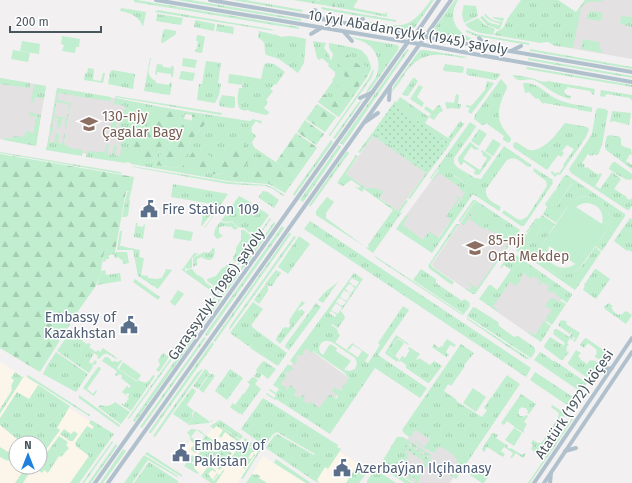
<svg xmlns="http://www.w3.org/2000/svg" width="632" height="483" font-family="'Fira Sans',sans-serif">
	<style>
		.commercial { fill: #fcf5ea; fill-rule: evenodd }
		.education { fill: #e3e1e2 }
		.grass { fill: url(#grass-tufts); fill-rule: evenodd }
		.forest { fill: url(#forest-firs) }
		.park { fill: url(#park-dots) }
		.garden { fill: #c0eece; fill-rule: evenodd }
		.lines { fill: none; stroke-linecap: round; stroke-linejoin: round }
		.major { stroke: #b0c1cd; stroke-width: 4 }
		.labels { text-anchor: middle; stroke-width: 3; stroke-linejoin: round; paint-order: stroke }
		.street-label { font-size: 14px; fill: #48555d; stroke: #fff }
		.education-label { font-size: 14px; fill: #785e54; stroke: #fff; text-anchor: start }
		.service-label { font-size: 14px; fill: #4e5e75; stroke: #fff; text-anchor: start }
	</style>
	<defs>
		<pattern id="grass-tufts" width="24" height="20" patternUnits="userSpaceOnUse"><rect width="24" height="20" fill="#c0eece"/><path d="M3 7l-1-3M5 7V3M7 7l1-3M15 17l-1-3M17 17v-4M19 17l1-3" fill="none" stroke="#a6ceb3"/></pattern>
		<pattern id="forest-firs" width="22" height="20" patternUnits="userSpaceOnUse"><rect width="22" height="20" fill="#c0eece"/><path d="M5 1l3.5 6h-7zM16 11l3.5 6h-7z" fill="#a6ceb3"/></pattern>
		<pattern id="park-dots" width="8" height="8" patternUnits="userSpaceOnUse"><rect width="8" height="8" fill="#c0eece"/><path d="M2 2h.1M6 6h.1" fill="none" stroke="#a6ceb3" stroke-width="1.8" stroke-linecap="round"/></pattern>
	</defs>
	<rect width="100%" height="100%" fill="#f2f0f0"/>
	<g class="commercial">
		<path d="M0 362 22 376H24L70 406 69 408 109 433 74 483H0ZM16 443H40V467H16Z"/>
		<path d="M216 423 258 452 237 483H215L174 456 183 443 189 441 191 438 201 445Z"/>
		<path d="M336 449 361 465 349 483H322L317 480Z"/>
		<path d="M263 456 305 483H246Z"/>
	</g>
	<g class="education">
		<path d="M585 0H632V59L558 46 565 28Z"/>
		<path d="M0 78 46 86 36 146 0 139Z"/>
		<path d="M57 88 131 101 121 160 47 147Z"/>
		<path d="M373 136 426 173 398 211 346 174Z"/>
		<path d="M439 170 471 192 431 248 399 225Z"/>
		<path d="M474 203H477L517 231 518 233 475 294H473L433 267 432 264Z"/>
		<path d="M520 264 565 294 535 338 490 307Z"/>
		<path d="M305 346 349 378 323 415 278 383Z"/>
		<path d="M414 429 464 461 450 483H414L390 467Z"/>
	</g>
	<g class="grass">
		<path d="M134 0H137L299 27V29L134 2Z"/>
		<path d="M177 0H191L301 19V21Z"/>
		<path d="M232 0H245L303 10 302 12Z"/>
		<path d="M334 0H358L354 6V8L385 14 387 12V17L335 7Z"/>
		<path d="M431 0H434L415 27 410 30 362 22 365 21C401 26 407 33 431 0Z"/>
		<path d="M455 0H458C446 20 458 34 477 41L478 42 436 35 433 33V30Z"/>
		<path d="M521 0H558L576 12 585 0H603L600 2C592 1 586 1 581 8L573 48C567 47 562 47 556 46 550 44 550 40 541 43L494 35 496 32 503 28 508 18Z"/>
		<path d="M464 5 476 6 478 16 464 23 462 14Z"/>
		<path d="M321 7 396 20V22L324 10 322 9Z"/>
		<path d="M121 8 146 12 143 27C139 16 131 13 120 11Z"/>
		<path d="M158 10 270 29 275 31 155 12Z"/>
		<path d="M591 11 603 13 601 20 600 21 587 19V15Z"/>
		<path d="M157 14 183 18 181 25 156 21Z"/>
		<path d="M486 14C490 20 495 21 502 22V21L493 18V17L504 18 500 29H496V28C489 27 484 23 480 17L483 16C487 22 492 24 499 25L501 24C494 22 489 21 484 15Z"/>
		<path d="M621 16 632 17V27L620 24V22Z"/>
		<path d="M478 18 485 25 495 29 493 35C482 33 472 33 465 24Z"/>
		<path d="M195 20 215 24 214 31 194 27Z"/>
		<path d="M217 24 234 27 233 34 216 31Z"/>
		<path d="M165 29 176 31V34L163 43 161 42 163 31Z"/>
		<path d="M467 30 476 34 529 43V45L476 36 466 32Z"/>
		<path d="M259 31 272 34 273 35 275 34C280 38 283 37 288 36 294 36 301 38 306 39L304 63 298 73 279 59 273 57 266 55C263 48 268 42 258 38Z"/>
		<path d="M197 35 203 36 205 37 202 53 195 52V49H197L198 41H196Z"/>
		<path d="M351 37 397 45 399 47 398 50 370 90 366 93C368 87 373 82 376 77 382 64 377 50 366 43 361 40 356 40 351 37Z"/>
		<path d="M583 39 599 42 600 43 599 49 602 50V52H604V53L581 49Z"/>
		<path d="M313 41 326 43 324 48 328 53 331 61 333 54 329 48V43L355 48 361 50 367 56 371 66V69L367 77 339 117 337 116 360 83 359 82 362 77 367 75 365 74 359 65 348 54 343 68 345 76 340 85V92L334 101 324 94 333 81 332 80 335 76V72L328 66 329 64 322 58 319 60 317 58Z"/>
		<path d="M407 49 409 50C386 82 365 114 343 145L340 143Z"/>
		<path d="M530 49 632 67V69L530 51Z"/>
		<path d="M420 50H425L467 57 463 58C439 54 423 50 406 72 402 79 397 86 392 92L393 87 417 54Z"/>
		<path d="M150 58H151C149 67 145 76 156 81V83L169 85 170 82 172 83 170 95 144 91Z"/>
		<path d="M528 58 632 76V78L528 60Z"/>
		<path d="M206 61 221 63 218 83 221 84 219 95 215 103 197 100 199 84H202Z"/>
		<path d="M266 63 274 64 285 72 276 85 275 84 270 89 273 91 266 100 268 102 264 108 269 112 268 114 266 115 249 111V110H246L245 111 240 109C236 103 238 95 239 88H242L244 76 261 79 264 65Z"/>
		<path d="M157 64 163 65V67L171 68V66L174 67 173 77H171V74L157 72V75L155 74Z"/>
		<path d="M445 64 464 67 463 73 444 71 443 69Z"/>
		<path d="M527 67 632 85V87L526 69Z"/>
		<path d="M88 68 94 69 93 71H94L93 80 101 81 103 73H105L103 83 84 80 85 73H87Z"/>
		<path d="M467 68 500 74 501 73 496 80H495L467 75 466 73Z"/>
		<path d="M373 69 374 70 372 77 330 136 329 135 369 78Z"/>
		<path d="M112 70 135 74 133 89 108 84 110 72Z"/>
		<path d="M514 75C520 76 528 77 535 79 540 81 543 83 548 81L595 89 594 95 592 94 590 91 567 87V89H565L564 93H566V95L571 96 570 99C562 97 554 93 547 88 543 85 539 82 534 80 525 78 519 84 513 76Z"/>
		<path d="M0 78 30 83V88H29L0 84Z"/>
		<path d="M413 78H415L418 81 408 96H406L402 94Z"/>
		<path d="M501 79 506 85 507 88C500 102 494 117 505 131 507 134 509 136 511 138V140L509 143 503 140V138L504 136 486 123 484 125H482L474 119 475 115Z"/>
		<path d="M487 81 494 83 472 114 482 99 471 114 468 112 470 108 466 107V105L471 106 472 105 485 90Z"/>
		<path d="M523 83C539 82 544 93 557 99 567 104 579 105 591 107L592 108V112L578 110V109L544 103V104L542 103 538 98 536 99 529 92 525 93Z"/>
		<path d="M34 84 46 86 44 99 35 97 33 103 31 102Z"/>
		<path d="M419 85 423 87 417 97 424 103 422 107 410 99Z"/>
		<path d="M57 88 111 97V100L109 101 75 96 74 94 72 95 58 93 57 100 71 103 69 111 68 110 69 104 56 102 54 116 67 118 68 113H69L66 129H65L66 119H62L60 128 57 127 58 118 54 117 52 127 53 128V131H51L49 142 54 143 56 133 59 134 58 143 62 144 64 134 65 135 64 142 65 145 70 148 83 150 82 156 46 150V147H47Z"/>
		<path d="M601 90 632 95V101L630 98 607 94 606 95H605V97L600 96Z"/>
		<path d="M456 94 459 95 458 104H461L460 109 451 108 447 109 445 103 446 102 454 103Z"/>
		<path d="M222 95 235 97V106L234 108H232L219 106V102Z"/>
		<path d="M116 96 222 113 221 115 115 97Z"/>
		<path d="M400 97 429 117 431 114 424 109 426 106 433 111 437 106 440 105 443 111 439 113 434 120 429 117 425 123 448 138 460 121 464 124 449 144 393 104 395 101 397 102Z"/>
		<path d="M115 98 161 107 132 157 141 162 152 161 185 111 249 121 252 120V119L262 121 261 124 256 121 251 128 252 129 251 131 256 136 252 142 253 145 255 148 295 175 315 146 317 148 285 193 273 186 268 184 228 181 131 164V163L127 162 126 163 86 157 87 151 97 152H104L106 149 107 144H109L107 154 112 155 114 145 117 146 115 155 120 156 122 146 120 145 121 142H123L125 131H120L118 140 115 139 116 130 111 129 110 138H108L113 114H115V120L117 121 116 127 119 128 120 122H122L123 120 125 106 114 104ZM185 114 192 115 193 114 206 123 190 141 189 146V151L176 168 156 165 155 162 174 137C180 137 183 134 182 128L185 123 191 120 184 119ZM253 154 235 180 233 179 225 173 215 175ZM293 177 281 188 273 182 268 183 259 182Z"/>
		<path d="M363 99 335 139 333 138 358 103Z"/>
		<path d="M598 108 605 109 608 111 602 145 598 155H597L594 154 592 156 588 154 582 163 585 165 584 167 586 168 587 167 598 175 600 173 602 174 601 176 594 188 571 173 569 169 592 134 596 110Z"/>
		<path d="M613 111 631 113 629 125 613 121V122H610L612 112Z"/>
		<path d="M29 112 41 115 36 146 4 140V138L12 139 13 136 23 137 25 135 26 131 31 132 32 133H34V126L36 124C34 121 36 120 37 117L35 115 34 117 29 116Z"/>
		<path d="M470 122 476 126V127L454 158V163L457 167 475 178 481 179 504 146 530 164 531 165 530 167H528C521 162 515 155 507 160L486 189C484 199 494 203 501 207L499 211 473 194 432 253 396 229 406 215 408 216 407 218 403 225 423 240 428 233 437 239 429 233V231L439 238 451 220 446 216 458 199 455 196V195L460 198 456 205 457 206 465 193 460 189V187L439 173 433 181 432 180 439 170 438 169 431 179 430 178ZM459 169 470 177 466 184 454 176Z"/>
		<path d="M565 123 587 127 589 129 586 137 560 175 558 174 555 177 551 173V172L552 171 556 174 557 172 559 173 564 166 563 165 574 149 567 145 562 151 564 153 561 157 558 155 547 170 514 148 513 146 514 143 516 142C521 144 525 149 530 150 539 152 552 140 557 133 560 130 562 126 565 123Z"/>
		<path d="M479 129 487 134 479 146 471 141Z"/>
		<path d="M373 132 429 172 410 199 408 198 426 173 373 136 360 153 358 152Z"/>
		<path d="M610 135 620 137C622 140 620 143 622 146L631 149 632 155 630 154 626 161 632 165V169L606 150C604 146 606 140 607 136Z"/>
		<path d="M493 139 501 144 493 156 485 151Z"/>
		<path d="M331 140 333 142 295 195 294 196 293 194Z"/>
		<path d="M470 142 479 149 478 150 476 149 475 150 471 147 463 159 480 170 487 158 482 155 483 153 481 152 482 150 492 157 479 175 474 174V173L475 170 464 162 461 165 458 161V158Z"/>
		<path d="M339 145 341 147 303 202 300 200Z"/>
		<path d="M347 151 349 153 311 206 310 207 309 205Z"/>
		<path d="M0 152 120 172 122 174 0 153Z"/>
		<path d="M356 155 358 156 346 174 367 189C373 187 377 188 383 192L379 198 398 211 406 200 408 201 400 212 401 213 409 202 373 253 366 248 367 247 368 248 369 246 368 245 393 210 364 189 362 192 354 186 359 188 360 186 351 180 343 186 337 183Z"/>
		<path d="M613 162H615L632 174V179L630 180 628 179 627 180 622 177H621L609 169V168Z"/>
		<path d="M131 166 228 182 266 185 274 188 284 195 283 196 273 189 266 186 228 184 133 167Z"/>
		<path d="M534 168 553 180 552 182 553 183 524 226H521L502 213 504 210 517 219 521 220 527 217 547 186 546 181 533 171Z"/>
		<path d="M612 172 621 179 614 189 627 197 626 198 630 200 632 198V205L629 210H627L594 188 596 186 600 189Z"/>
		<path d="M567 175 625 214V216L602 251 595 246C600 239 608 231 609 222 612 205 591 190 576 199 567 204 562 215 556 223L543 214 547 207 545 204 555 190 556 191 548 202 556 207 572 184 565 178 557 190 556 189 564 176Z"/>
		<path d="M173 184 228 194 205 228H204L219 207 218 205 171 197Z"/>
		<path d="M263 191 268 192 279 200 274 208 259 198V196Z"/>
		<path d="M127 192H131L129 200H130L128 216 125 217H122Z"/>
		<path d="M239 196 250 202 269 215 254 236 244 228 238 227 232 221 228 222 221 221Z"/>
		<path d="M327 197 334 202 326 213V218L364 246 316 215V211Z"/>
		<path d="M473 200H475L520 230 504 253 503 252 508 244 501 238 502 237 506 239 502 237 504 233 501 236 496 232 498 229V228L495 232 491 229 495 232 494 233 486 228 485 229 482 228 489 218 483 214 485 211 478 206 464 225 461 223 474 203 477 202H474L460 222H459V220Z"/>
		<path d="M201 204 216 207 202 226H201L203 212 210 214 211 213 210 212 209 208 202 206Z"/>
		<path d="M542 215 555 224 544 242 541 252 540 253 534 254 528 258 516 250V247L525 233 526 235 519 246 526 250 542 227 535 222 527 233 526 232 536 218 539 219Z"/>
		<path d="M270 218 271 219 194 328 193 327Z"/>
		<path d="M630 218 632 219V252L629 250 627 251 614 241Z"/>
		<path d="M310 221 531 368 526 377 304 229Z"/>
		<path d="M220 222 228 223 232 222 238 228 235 230 230 226 229 227 224 226 219 227V233L223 236 217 239 214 235 215 229Z"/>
		<path d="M274 222 275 223V224L199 330 197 329Z"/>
		<path d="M136 223H138L137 226 143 227 144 224 145 225 143 239 134 237V236Z"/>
		<path d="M456 224H459L431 264 432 267 454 282 452 285 430 269 428 266Z"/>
		<path d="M282 226 284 228 207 336 205 334Z"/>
		<path d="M241 230H244L253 237 236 262 233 260V257L236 252V248L241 240Z"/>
		<path d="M120 231H122L120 246 140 250 139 257 144 258 141 275 148 276V278L157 279 163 277 166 269 172 270 158 289 138 276 133 250H117Z"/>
		<path d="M289 233H291V234L215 342 213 341Z"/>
		<path d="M294 236 296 237 229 331 230 326Z"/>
		<path d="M299 236 310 244 288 274 278 267Z"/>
		<path d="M595 247 601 252 576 289 575 290 532 260C533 257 536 255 540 256 543 260 545 265 549 269 553 273 557 274 563 274 581 274 586 260 595 247Z"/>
		<path d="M213 248 215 249C214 251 215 254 214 256 212 262 205 260 202 257L197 259V265L193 267V258L204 252 209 253Z"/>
		<path d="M104 252H127L129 263 123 264 122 259 120 260 119 257 115 258 114 255 112 254 109 255V259H106V261L103 262Z"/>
		<path d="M195 252V254L197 253 198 254 192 258V268L187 269 185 267V272L187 270 192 269 196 274 203 278 206 283 215 289 214 291 215 292 213 295 210 294 211 291 182 270Z"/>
		<path d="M510 253H513L572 294V295L567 303 555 294 556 293 553 291 552 293 547 290 549 286 542 282 540 285 538 284 540 280 533 276 531 279 524 273 520 278 521 279 516 286 510 282 493 306 498 310 497 311 479 299 489 285H491L497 290 511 270 504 265 501 269V266Z"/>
		<path d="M501 254 502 255 475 294H473L465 289 466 288 470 290 472 287 467 283V282L477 288Z"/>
		<path d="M375 256 464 315H462L376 258Z"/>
		<path d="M229 262H232L235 263 217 288 207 281V279L216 276 222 268 225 267Z"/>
		<path d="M421 269 436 279V283L462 301 464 299 469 302 470 306 464 314 413 280Z"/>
		<path d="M595 269H596L610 279 596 299 583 290 585 286 584 285Z"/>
		<path d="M105 270 106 275 120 273 121 281 97 285 100 276 101 271Z"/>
		<path d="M276 270 281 273 277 278 272 286H268L265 284Z"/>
		<path d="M354 273 363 279 342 310H341L342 307 339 305H340L343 306 346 302 343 300V299L347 301 351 294 348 292 351 293 355 288 352 286 353 285 356 287 359 282 352 278 349 282 352 284V285L349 284 345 289 348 291 347 292 344 290 340 297 343 299H342L339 298 336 302 339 304V305L336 303 331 310 334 312V313L331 311 329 313 335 317 337 315 334 313 335 312 338 314 340 310 344 315 345 318 338 328 332 324 331 325 337 329 338 333 340 335 335 343C329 339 326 339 319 343L318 352 314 350 312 353H310L308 349H306L304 350 303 354 300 356 298 355 296 359 298 360 295 363 296 365 290 361Z"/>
		<path d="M135 279 160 297 158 300 133 282Z"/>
		<path d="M338 282 323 303 318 300 325 292Z"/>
		<path d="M265 285 268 287V291L259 304 254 300Z"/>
		<path d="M551 298H553L559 302 561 301 566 304 552 325 545 320 552 310 545 306Z"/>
		<path d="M302 301 305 303 301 307H300L298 310 300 311 301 309 305 312 280 344 276 340V339L283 328 286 327 288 328 291 325 289 323 290 319Z"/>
		<path d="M253 302 263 309 252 324V327L287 353 278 366 250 348 251 346 262 354 249 345 250 346V347L230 333Z"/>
		<path d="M316 303 319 306 321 307 289 350 285 347 286 344Z"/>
		<path d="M608 303 613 306 611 308 613 309 612 310 618 315 619 314 621 315 626 311 632 315 626 324 605 309 604 307Z"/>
		<path d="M403 306 409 310 378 355 427 388 420 398 375 368 330 434 276 399 275 400 266 394 267 393 274 398 276 395 269 390 270 389 276 393 279 389 273 385 288 364 294 369 293 370 292 369 289 372 287 371 285 374 286 376 285 379 282 381 281 384 283 386H286V389L287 390 291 385 296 391 294 395 300 398 302 395 305 397 303 401 308 404 311 401 312 402 310 406 313 403 319 408 317 411 330 394 336 399 338 396 332 391 334 387 340 391 349 378 345 374 346 373C356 374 361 366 356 357H358L362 351 353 345 349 350 347 349 352 343 369 355 365 361 368 363 380 345 378 343Z"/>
		<path d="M473 307 476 308 498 322 499 326 514 337 518 336 534 347 535 349V352L531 358 467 316Z"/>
		<path d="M466 317 530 359H526L467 319Z"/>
		<path d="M561 320 562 321 563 320 567 322 566 324 580 333 575 342 573 340 574 339H576L572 336 573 338 572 340 570 338 567 343 569 345 567 346 566 352 568 351 569 352 563 360H561L545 348 544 346 550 337 563 345 562 348 565 343 553 334 554 332 553 331 555 329H557L569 337 572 333 571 332 570 334 559 326 558 325Z"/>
		<path d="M544 321 551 326 541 342 528 333 529 332 535 335Z"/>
		<path d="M196 331 198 333 135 422H134L133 420Z"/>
		<path d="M70 332 71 333 72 332 76 334 75 336 80 340 81 338 83 339 82 341 87 344 89 343 91 345 89 347 96 352 98 350 100 352 103 348 118 359H116C110 355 106 350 100 358H99L98 359 97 358 98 356 94 353 89 362 92 364 95 360 97 362 95 365 94 364 92 366 93 367 89 373 57 351Z"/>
		<path d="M396 335 409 344 408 345 398 338 389 352 399 359 397 362 386 354 385 353Z"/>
		<path d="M204 337 206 338 142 428 140 427Z"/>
		<path d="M586 338 605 351 604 358 602 361 595 357 597 353 596 352 597 350 588 343 584 348 580 345 584 339Z"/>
		<path d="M447 339 456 345 454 347 450 345 446 352 449 355 446 357 432 347 434 344 439 348 441 346 442 347Z"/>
		<path d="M212 342 214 344 151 433H149V432Z"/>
		<path d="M461 344 474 353 464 365 465 366 451 386 448 384 444 391 457 400 456 401 482 417 487 410 484 408 491 397 492 398 493 395 507 375 520 384 456 479 450 475C452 472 455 468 457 464 459 455 445 450 439 446L435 452H432L415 442 416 441 425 447 430 439 415 430 411 437 410 436 409 437 404 433 402 430Z"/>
		<path d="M173 347 175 348 159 372 156 370 160 365 158 360 163 353 167 356Z"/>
		<path d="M409 347 420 354 416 359 418 360 419 358 430 365 434 361 442 366 429 383H428L406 368V365L401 361 398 362 402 356 405 358 410 350 408 349Z"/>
		<path d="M178 348 175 355 129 419 128 418Z"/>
		<path d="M576 350 581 353 578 356 580 358V359L587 364 590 360 592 361 593 360 600 364 589 379 568 364V363Z"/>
		<path d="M56 352 88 374 76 392 43 374 47 366Z"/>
		<path d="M540 352 542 353 553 361H555L587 383 581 392 534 360Z"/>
		<path d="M105 357H108L111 360V361L113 362 114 361 118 362 121 360 122 361 117 368 137 382 138 380C147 385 148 382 153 375L155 376 131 411 121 404 122 403 124 405 129 398 127 397 129 395V394L127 393 126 395 122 392 127 386 129 388 131 386 121 378 122 376 120 374 117 376 115 375 117 371 102 361Z"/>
		<path d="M263 361 264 362V361L276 369 268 379 262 374 259 379 254 376 257 372 256 370Z"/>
		<path d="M98 367H100L101 369 87 389 93 394 96 390 97 391 94 396 83 388Z"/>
		<path d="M202 369H203L155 437 153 436 197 373Z"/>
		<path d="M205 369 208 371 209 374 198 389 193 386Z"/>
		<path d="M230 369 243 378 227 400 215 391Z"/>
		<path d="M15 372 22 377 24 376 0 414V409L12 390 11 389 12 387 11 386 14 380 11 378Z"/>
		<path d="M535 372 576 399 570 407 530 380Z"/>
		<path d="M210 374H213L215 376 203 393 199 389Z"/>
		<path d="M28 375 90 415 89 416 27 377Z"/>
		<path d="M252 377 253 378 254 377 258 380 255 384 261 389 242 415 240 413 239 414 236 411H235L230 407 233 403 235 405 243 394 242 393 244 394 250 385 247 381H249Z"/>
		<path d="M38 385 70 406 57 428 60 430 40 458V443H22L0 425V418L17 392 29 399Z"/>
		<path d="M192 388 196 391 187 405 183 402 194 411 192 413V419L188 424 173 414Z"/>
		<path d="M521 394 536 404 529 414 527 413 528 411 527 410 526 408H524L522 407 521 408 519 409V411L518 413 520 416H522L524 417 526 415 528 416 524 422 527 424 524 429V433L514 427V426L507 421 504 425 501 423Z"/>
		<path d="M79 395 120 425 119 427 79 398Z"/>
		<path d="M263 398 338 445 337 447 341 449 328 469 325 467 317 480 319 483 313 480 266 448 274 436 277 434 314 455 315 454 277 432 272 435 265 446 241 429Z"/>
		<path d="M115 402 130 412 121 424 98 407 100 405C106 407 111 406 115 402Z"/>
		<path d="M552 405 566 414 538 454 531 449 533 445 531 443 533 440 538 443H541L543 441 558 418 559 413 551 407Z"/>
		<path d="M195 411 210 422 212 420 213 421 208 423 188 425 192 419 193 414Z"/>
		<path d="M573 417 574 418 530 483H528Z"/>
		<path d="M91 420 114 434 79 483H70L89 456 76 446 75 443 87 426 92 429 94 427 89 423Z"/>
		<path d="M220 420 243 436 241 439H240L216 423 240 440 237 446 235 445 237 441 225 432 221 438 219 436 223 430 216 426 214 429 210 426Z"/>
		<path d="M64 429 71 434 74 431 78 434 73 441H70L60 434Z"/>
		<path d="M191 429 198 430 197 431 196 430 191 437 200 443 205 436 198 431 199 430 209 438 216 453 214 466 198 455 200 452 198 450 196 453 191 450V448L195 444 190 440C187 444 184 444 181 449L180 448 183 443 189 441 191 438 189 436 190 435 187 433Z"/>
		<path d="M492 433H494L498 435 496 438 508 446 507 447 510 449 511 448 522 455 524 453 526 454 523 458 516 453 512 458H510L513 453 504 447 501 451 505 454 503 457 487 447 484 452 482 450V449Z"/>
		<path d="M59 436 68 442 66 445 69 448 61 457 59 456 48 473 44 470 42 473 35 468 36 467H40V462Z"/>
		<path d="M397 437H403L431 455V459L424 470 425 467 423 465 425 462 431 458 430 456 428 455H426L424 457 425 455 424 452 420 451 418 453 419 451 418 448 414 447 412 449 413 447 412 446V444L407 443 405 446 406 451 405 452 409 455 404 463 400 461 394 465 393 466 395 470 397 469 398 470 400 468 399 470 401 474H404L406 472 405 474 407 478 410 477 412 476 411 478 412 481 413 482 416 481 417 474 419 472 421 473 423 470 419 479 418 483H414L389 467V468L412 483H405L380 467V465Z"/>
		<path d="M245 438 258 448 260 451 243 479 241 478 243 475 258 452 243 441Z"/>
		<path d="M112 441 113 442 84 483H82Z"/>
		<path d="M117 444V446L91 483H88L115 445Z"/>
		<path d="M241 444 246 447 244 445 245 444 255 451 254 452H252L248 458 251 459 254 454 255 455 250 462 236 451Z"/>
		<path d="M16 446V455C8 462 9 462 0 457V447L8 452Z"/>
		<path d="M123 449 126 451 103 483H100Z"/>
		<path d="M147 452 182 475V477L145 454Z"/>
		<path d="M144 455 178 476 177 477 148 460 132 483H124Z"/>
		<path d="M192 455 196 458 192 463 195 466 194 468 199 473 198 474 184 466Z"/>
		<path d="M276 459 311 483H306L274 463Z"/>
		<path d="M149 462 178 481V483H134Z"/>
		<path d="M227 463 223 470 224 471 216 483H211L201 476 209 465 216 471V472L212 470 208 474 213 480 217 473 218 474 213 481H214L219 474 220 475 221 473Z"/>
		<path d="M365 464 369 467 370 469 359 483H346L356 467 358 468 361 466 363 467Z"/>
		<path d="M26 467H33L23 483H15Z"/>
		<path d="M375 469 396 483H367V481Z"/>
		<path d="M252 474 255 475 256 474 260 476 259 478 267 483H246Z"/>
	</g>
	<g class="forest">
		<path d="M294 0H317L318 1 320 0H334L335 7Z"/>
		<path d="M348 54 359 65 361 63 369 68 365 74 367 76 364 79 362 78 359 82 361 83 337 116 318 102 324 94 334 100 340 92 337 89 338 84H340L345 76 340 72 343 68 338 64Z"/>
		<path d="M317 104 336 117 325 132 306 119Z"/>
		<path d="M161 107 185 111 152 161 149 164C142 163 131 159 129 152Z"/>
		<path d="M196 113 203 114 208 119 206 123 190 141 189 146V151L176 168 156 165 155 162 174 137C182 137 182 133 181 126L185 123 192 120V115L193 114Z"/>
		<path d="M305 120 324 134 316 145 297 132Z"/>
		<path d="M296 133 315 146 295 175 276 162Z"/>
		<path d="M238 142 244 144 254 154 235 180 233 179 225 173 218 174H212L213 171 233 143Z"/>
		<path d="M198 148 216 160 206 173 186 170 182 167 195 149Z"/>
		<path d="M260 153 293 177 285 189 281 188 273 182 268 183 241 181V179Z"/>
		<path d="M0 154 134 177 131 192 126 191 115 252H104L100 276 95 287 69 324H70L40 372 0 348Z"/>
	</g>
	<g class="park">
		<path d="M393 104 450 144 429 172 373 132Z"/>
		<path d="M207 436 232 453 220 470 209 462 215 454 201 445Z"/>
		<path d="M407 443 410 447 412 446 413 447 412 449 414 447 416 451 418 450 419 451 418 453 420 451 422 455 424 454H425L424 457 426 455 427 456V458H431L427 463 422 460 423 458 421 459 416 456 417 454 416 456 410 452 411 450 409 452 404 449Z"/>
		<path d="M396 461 402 464 401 467 402 465 408 469 407 471 408 469 413 472V475L414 473 419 476 416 481H415V478H411L412 476 410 477H409V475L405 474 406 472 404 474 403 473V471L399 470 400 468 398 470 397 469V467L396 466 394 467 393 466Z"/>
	</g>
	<g class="garden">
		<path d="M62 36 80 39 79 47H76L75 53 62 51 64 45 61 44Z"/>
		<path d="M22 41 40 44 39 54 20 51Z"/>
		<path d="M13 50 30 53 28 62 11 59Z"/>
		<path d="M183 58 197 60 195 68 182 66Z"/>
		<path d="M181 71 195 73 193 81 179 79Z"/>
		<path d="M229 74 244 76 242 85 228 83Z"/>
		<path d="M459 169 470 177 466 184 454 175Z"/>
		<path d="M565 178 572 183 556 207 548 202Z"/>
		<path d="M588 196C604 198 614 213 607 229L582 265C565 287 533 268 544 242L570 203 578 198ZM585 203C598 203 605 212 602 224L576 207 581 204ZM549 246 574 263 575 264C561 274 543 263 549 246Z"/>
		<path d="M478 206 485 211 483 214 489 218 482 228 470 219Z"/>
		<path d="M535 222 542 227 526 250 519 246Z"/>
		<path d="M175 229 193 232 191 241 173 238Z"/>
		<path d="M178 290 184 294 175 306 170 302Z"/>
		<path d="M327 339 333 341 356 356C362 366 356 375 345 373L313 351 314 350 317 352C317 345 320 340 327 339ZM324 341H328L332 342 355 358 357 363 355 369 350 371 344 370 351 361 336 351 337 348 330 344 323 355C317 351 318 345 324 341Z"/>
		<path d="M398 339 404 343 395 356 389 352Z"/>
		<path d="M123 362 141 375 137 381 119 369Z"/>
		<path d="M473 388 486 397 476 412 463 403Z"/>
		<path d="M514 428 522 433 514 446 505 440Z"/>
		<path d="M236 451 250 462 245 469 230 459Z"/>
		<path d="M474 468 488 477 484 483H482L470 475Z"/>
	</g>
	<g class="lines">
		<g class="major">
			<path d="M156 0 408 42 474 54 632 82"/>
			<path d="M210 0 632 72"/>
			<path d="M315 10 323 19"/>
			<path d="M353 24 363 19"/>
			<path d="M344 32 352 41"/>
			<path d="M311 34 321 28"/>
			<path d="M479 38 486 47"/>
			<path d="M511 51 521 46"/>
			<path d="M360 98 373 92"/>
			<path d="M389 100 390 86"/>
			<path d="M365 122 378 113"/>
			<path d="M602 370 612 368"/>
			<path d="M565 451 576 448"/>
			<path d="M95 483 408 42 415 35 439 0"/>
			<path d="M108 483 451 0"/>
			<path d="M534 483 632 338"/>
			<path d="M544 483 632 352"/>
			<path d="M550 483 551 473"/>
		</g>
	</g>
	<defs>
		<g id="school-bare" transform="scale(1.38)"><path d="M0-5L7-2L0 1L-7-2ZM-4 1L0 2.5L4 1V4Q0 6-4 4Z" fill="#8d6e63" stroke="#fff" stroke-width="2.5" paint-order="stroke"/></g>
		<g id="civic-bare" transform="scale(1.38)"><path d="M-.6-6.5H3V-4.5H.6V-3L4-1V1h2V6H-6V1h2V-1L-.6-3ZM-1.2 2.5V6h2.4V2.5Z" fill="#5c6f8a" stroke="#fff" stroke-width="2.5" paint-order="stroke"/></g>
	</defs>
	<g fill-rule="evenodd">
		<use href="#school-bare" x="89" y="124"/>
		<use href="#civic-bare" x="149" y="209"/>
		<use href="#school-bare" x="475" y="248"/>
		<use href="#civic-bare" x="129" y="325"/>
		<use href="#civic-bare" x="181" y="453"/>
		<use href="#civic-bare" x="342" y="468"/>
	</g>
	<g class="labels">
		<g class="street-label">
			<text transform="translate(408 32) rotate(10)" y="5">10 ýyl Abadançylyk (1945) şaýoly</text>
			<text transform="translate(216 294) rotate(-55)" y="5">Garaşsyzlyk (1986) şaýoly</text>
			<text transform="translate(574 404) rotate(-56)" y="5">Atatürk (1972) köçesi</text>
		</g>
		<g class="education-label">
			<text x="102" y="121">130-njy<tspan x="102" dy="16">Çagalar Bagy</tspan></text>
			<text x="488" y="245">85-nji<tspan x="488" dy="16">Orta Mekdep</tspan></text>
		</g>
		<g class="service-label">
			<text x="162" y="214">Fire Station 109</text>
			<text x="116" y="322" text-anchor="end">Embassy of<tspan x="116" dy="16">Kazakhstan</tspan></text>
			<text x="194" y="450">Embassy of<tspan x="194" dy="16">Pakistan</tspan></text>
			<text x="355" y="473">Azerbaýjan Ilçihanasy</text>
		</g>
	</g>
	<g transform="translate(28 455)"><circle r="19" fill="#ffffff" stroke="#b6bbbe"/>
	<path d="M0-3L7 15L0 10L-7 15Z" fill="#1f81dd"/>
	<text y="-6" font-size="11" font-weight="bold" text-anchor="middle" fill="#48555d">N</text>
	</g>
	<path d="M10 26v6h91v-6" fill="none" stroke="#48555d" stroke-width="2"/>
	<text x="16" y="26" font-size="12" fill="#48555d" stroke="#ffffff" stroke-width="3" paint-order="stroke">200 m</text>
</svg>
